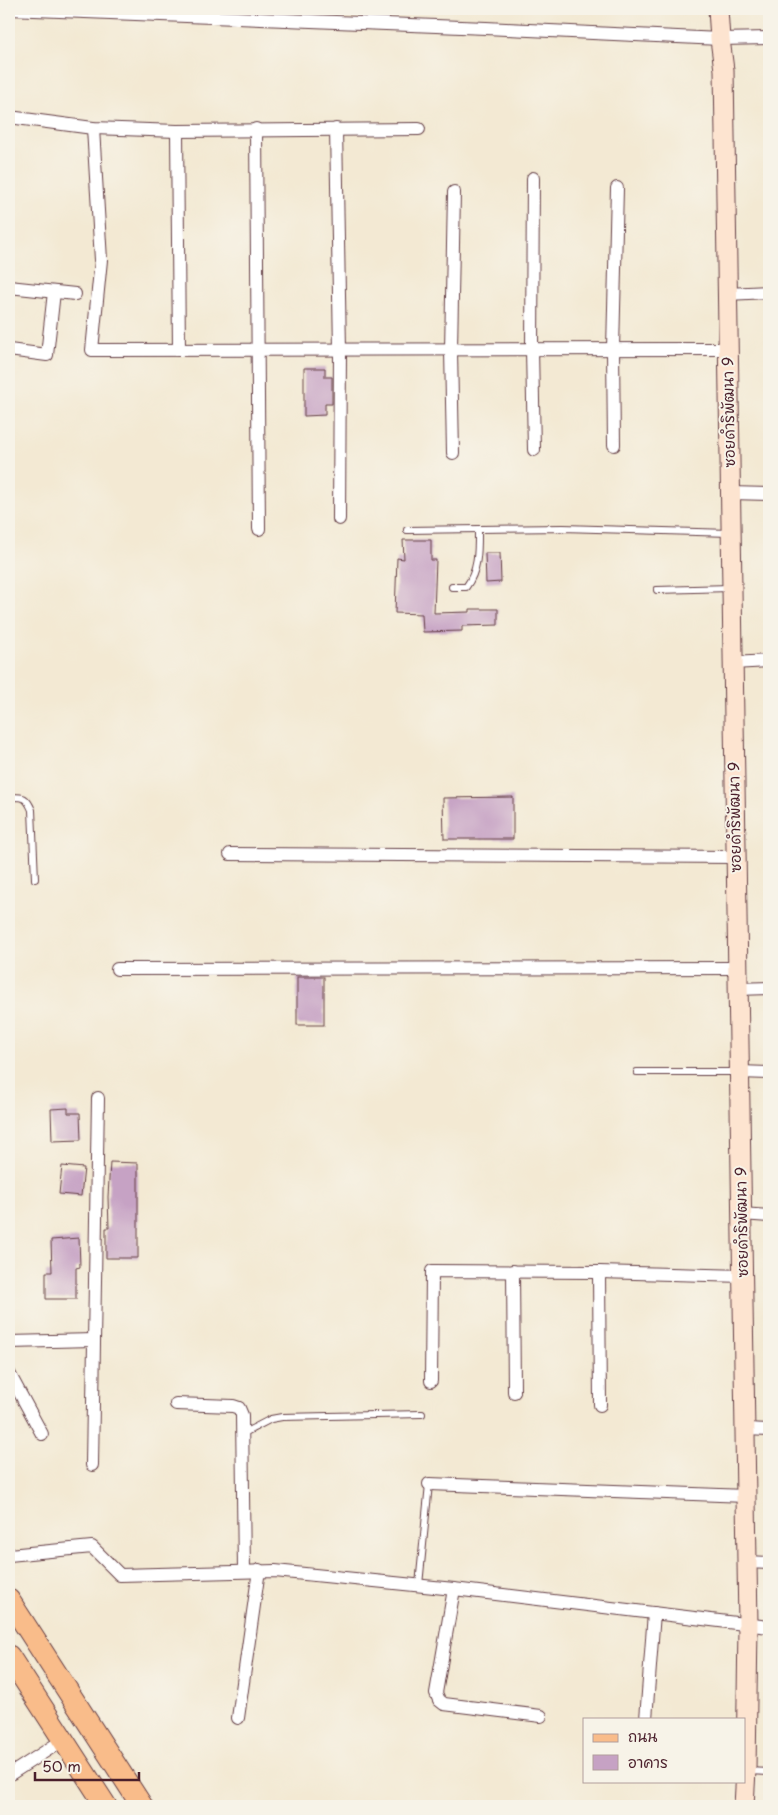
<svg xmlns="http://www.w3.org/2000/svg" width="778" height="1815" font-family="'Playpen Sans','Playpen Sans Thai',sans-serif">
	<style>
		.building { fill: #c6a2c4 }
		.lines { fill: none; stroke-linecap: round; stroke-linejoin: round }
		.lane-casing { stroke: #633d44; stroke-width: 8 }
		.street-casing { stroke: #633d44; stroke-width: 14 }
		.secondary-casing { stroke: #633d44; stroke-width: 21 }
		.primary-casing { stroke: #633d44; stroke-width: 23 }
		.lane { stroke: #fff; stroke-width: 6 }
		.street { stroke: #fff; stroke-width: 12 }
		.secondary { stroke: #fde4d0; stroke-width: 19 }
		.primary { stroke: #f9bc8a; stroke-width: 21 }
		.labels { text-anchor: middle; stroke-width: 4; stroke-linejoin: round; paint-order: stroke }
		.street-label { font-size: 15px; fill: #4a1f2b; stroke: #f7f3e8 }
	</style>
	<rect width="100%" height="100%" fill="#f7f3e8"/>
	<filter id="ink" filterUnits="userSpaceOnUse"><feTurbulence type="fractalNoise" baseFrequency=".02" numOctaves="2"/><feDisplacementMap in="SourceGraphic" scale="10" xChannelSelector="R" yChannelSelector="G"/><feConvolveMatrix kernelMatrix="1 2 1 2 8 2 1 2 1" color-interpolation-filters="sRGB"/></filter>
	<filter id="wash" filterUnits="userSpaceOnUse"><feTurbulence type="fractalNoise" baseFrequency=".0096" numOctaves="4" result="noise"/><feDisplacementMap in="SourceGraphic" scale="20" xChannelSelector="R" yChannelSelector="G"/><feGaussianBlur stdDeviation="1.12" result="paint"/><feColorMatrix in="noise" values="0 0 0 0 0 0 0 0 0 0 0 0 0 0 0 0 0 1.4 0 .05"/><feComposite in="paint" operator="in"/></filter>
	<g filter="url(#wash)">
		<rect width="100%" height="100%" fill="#f3e9d3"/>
		<g id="blocks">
			<g class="building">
				<path d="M304 368H325V377H332V404H325V415L304 416Z"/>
				<path d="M403 540H431V560H436L434 613 470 612V609H498V625L462 626V631L423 632 422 614 395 613 397 558 404 559Z"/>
				<path d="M485 553H500L501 582 486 583Z"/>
				<path d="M513 797V839H444L443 798Z"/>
				<rect x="297" y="977" width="27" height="48"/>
				<path d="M68 1108V1113H80L81 1140 52 1141 51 1109Z"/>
				<path d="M110 1162 138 1163V1258H106V1228H109L108 1197Z"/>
				<path d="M62 1166 84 1168 81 1196 59 1194Z"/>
				<path d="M79 1238 80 1267 76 1268V1299H46V1272H52L51 1240Z"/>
			</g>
		</g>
	</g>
	<g filter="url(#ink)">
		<use href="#blocks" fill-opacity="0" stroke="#633d44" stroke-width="1"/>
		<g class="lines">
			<g class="lane-casing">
				<g id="lane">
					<path d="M407 530 563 528 730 533"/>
					<path d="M452 587H466C479 570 478 549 478 529"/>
					<path d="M657 590 730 588"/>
					<path d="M9 797C23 797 26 796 32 810L35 879"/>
					<path d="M637 1072H738"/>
					<path d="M242 1434 271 1419 282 1417 422 1414"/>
					<path d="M419 1585 429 1484"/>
					<path d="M748 1771 769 1772"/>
				</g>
			</g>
			<g class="street-casing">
				<g id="street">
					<path d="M9 9 486 28 720 39 769 38"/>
					<path d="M9 117 93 128 177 131 419 129"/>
					<path d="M93 128 101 260 92 350 728 349"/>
					<path d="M256 129 259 529"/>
					<path d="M336 129 340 350 339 519"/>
					<path d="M177 131 179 350"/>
					<path d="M533 178 532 349 534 450"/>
					<path d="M9 287 75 294"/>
					<path d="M727 294 769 292"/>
					<path d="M9 350 47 355 54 292"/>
					<path d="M614 445 613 349 617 188"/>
					<path d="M453 453 451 350 454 192"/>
					<path d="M730 493 769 494"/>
					<path d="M733 663 769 661"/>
					<path d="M230 854 736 857"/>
					<path d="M117 969 738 968"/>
					<path d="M738 989 769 988"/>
					<path d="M739 1072 769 1073"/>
					<path d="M742 1214 769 1216"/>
					<path d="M513 1271 514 1392"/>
					<path d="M599 1272 600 1405"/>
					<path d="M9 1342 94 1340"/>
					<path d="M9 1373 42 1434"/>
					<path d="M431 1381 432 1271 599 1272 743 1276"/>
					<path d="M176 1404 233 1406 239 1408 242 1415 244 1570"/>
					<path d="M745 1429 769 1430"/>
					<path d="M92 1465 98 1098"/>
					<path d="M429 1484 746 1496"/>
					<path d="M9 1555 92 1547 120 1575 275 1571 454 1589 769 1627"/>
					<path d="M747 1562 769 1563"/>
					<path d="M454 1589 436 1693 439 1700 444 1704 541 1716"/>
					<path d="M238 1718 259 1570"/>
					<path d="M646 1719 654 1613"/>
					<path d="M9 1775 63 1740"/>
				</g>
			</g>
			<g class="secondary-casing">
				<path id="secondary" d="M718 9 720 39 724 70 747 1562 748 1625 746 1770 744 1806"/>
			</g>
			<g class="primary-casing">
				<g id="primary">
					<path d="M9 1600 142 1806"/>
					<path d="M9 1656 106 1806"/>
				</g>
			</g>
			<use href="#lane" class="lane"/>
			<use href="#street" class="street"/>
			<use href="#secondary" class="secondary"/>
			<use href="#primary" class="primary"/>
		</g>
	</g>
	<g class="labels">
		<g class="street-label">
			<text transform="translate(729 412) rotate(-91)" y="5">ซอยดำริพัฒนา 9</text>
			<text transform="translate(735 817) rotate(-91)" y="5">ซอยดำริพัฒนา 9</text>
			<text transform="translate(742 1222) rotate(-91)" y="5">ซอยดำริพัฒนา 9</text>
		</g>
	</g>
	<rect width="778" height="1815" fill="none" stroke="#f7f3e8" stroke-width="30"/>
	<rect x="583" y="1718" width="162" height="65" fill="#f7f3e8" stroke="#b29e9c"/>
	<rect x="593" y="1734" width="25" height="8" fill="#f9bc8a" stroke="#b29e9c"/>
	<text x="628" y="1742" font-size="15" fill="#4a1f2b">ถนน</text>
	<rect x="593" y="1755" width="25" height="15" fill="#c6a2c4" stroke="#b29e9c"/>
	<text x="628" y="1768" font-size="15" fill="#4a1f2b">อาคาร</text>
	<path d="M35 1772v8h104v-8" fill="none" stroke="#4a1f2b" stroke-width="2.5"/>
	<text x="42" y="1772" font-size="15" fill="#4a1f2b" stroke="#f7f3e8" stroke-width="4" paint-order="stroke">50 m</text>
</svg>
